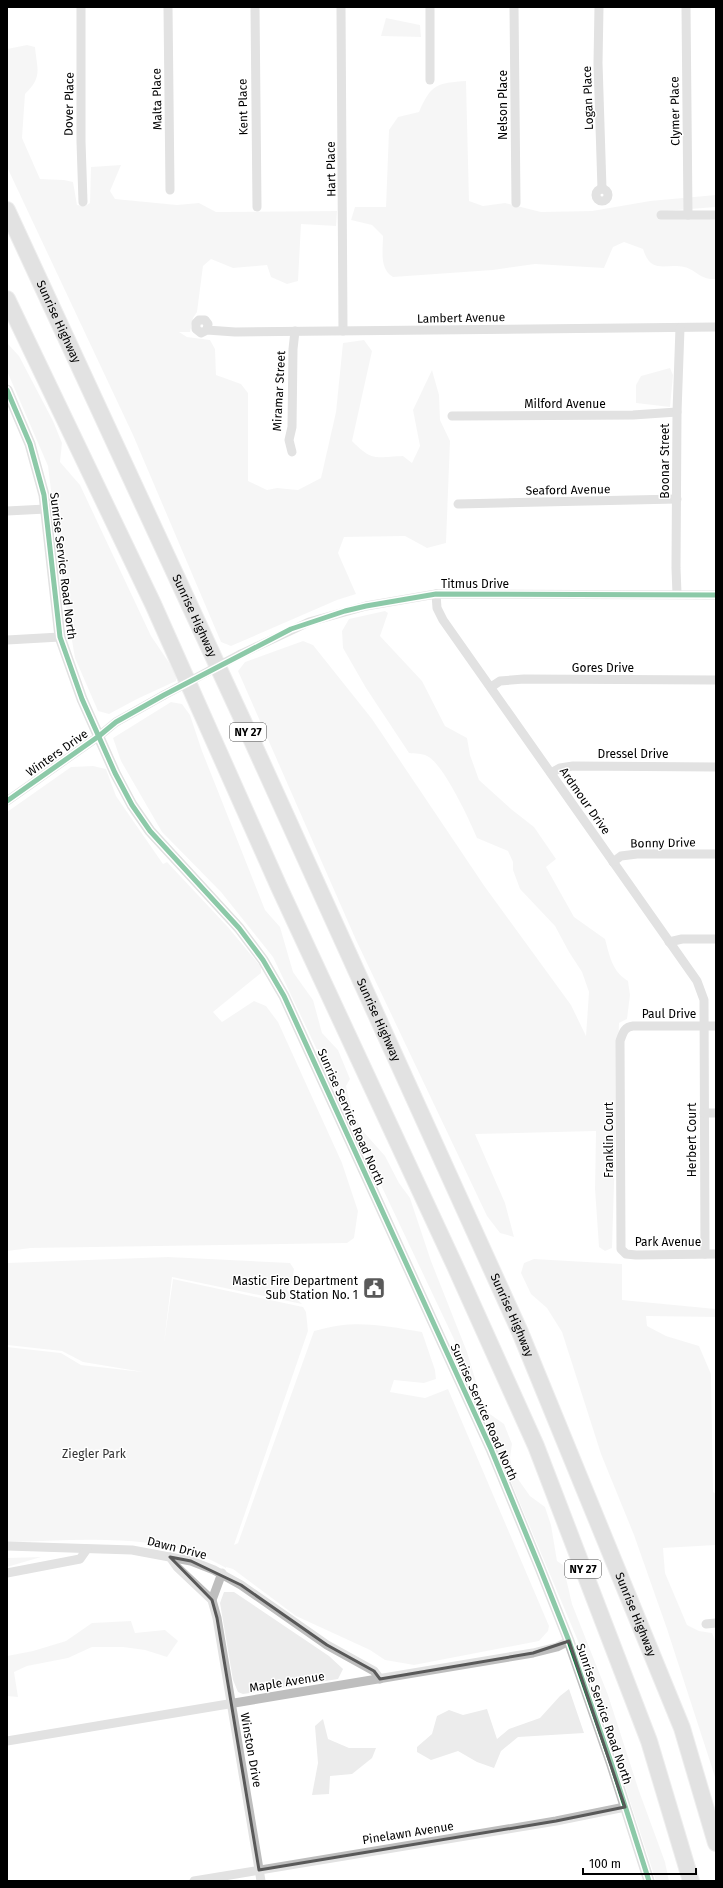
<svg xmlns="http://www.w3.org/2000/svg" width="723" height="1888" font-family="'Fira Sans',sans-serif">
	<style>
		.green { fill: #ececec }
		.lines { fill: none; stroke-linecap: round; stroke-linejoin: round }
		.motorway-casing { stroke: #dbdbdb; stroke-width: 18 }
		.minor { stroke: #bebebe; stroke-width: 9 }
		.tertiary { stroke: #bebebe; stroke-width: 11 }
		.motorway { stroke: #bebebe; stroke-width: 16 }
		.minor-bridge { stroke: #bebebe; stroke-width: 9 }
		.cycleway-casing { stroke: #fff; stroke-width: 8 }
		.cycleway { stroke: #00873e; stroke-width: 5 }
		.marked { fill: none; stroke: #595959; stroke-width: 3; stroke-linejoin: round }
		.labels { text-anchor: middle; stroke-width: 3; stroke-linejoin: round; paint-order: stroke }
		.shield { fill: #fff; stroke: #4c4c4c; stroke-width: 1 }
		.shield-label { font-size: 11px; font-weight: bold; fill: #000 }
		.street-label { font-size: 12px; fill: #000; stroke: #fff }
		.poi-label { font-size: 12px; fill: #000; stroke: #fff; text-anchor: end }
		.park-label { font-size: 12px; fill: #333; stroke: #fff }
	</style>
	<rect width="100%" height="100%" fill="#fff"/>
	<g class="green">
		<path d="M386 18 420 25 421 37 381 36Z"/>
		<path d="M27 45 35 47C37 69 43 77 25 94L22 138 40 179 64 180 73 182 77 205 85 206 90 203 91 167 121 165 110 191 115 199 177 205 199 203 216 212 337 211 336 226 301 224 298 281 287 284 271 277 267 265 233 268 211 259 203 266 197 312 193 318 190 332H179L187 337 210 340 215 349 216 375 241 384 248 393V481L267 490 277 488 298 490 321 478 336 412 343 343 364 340 372 351 352 441C373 462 375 457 403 456L412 463 420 446 413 410 432 370 439 395 440 420 450 441 446 543 427 548 405 536 344 537 338 553 356 594 337 600 231 646 221 642 133 435 7 167V49Z"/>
		<path d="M466 81 469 201 483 206 505 203 541 212 592 211 650 201 716 195V207L665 211 716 219V279C699 280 697 270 684 267 665 263 651 275 643 249L624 242 613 247 604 268 535 264 493 270 393 277C379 269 383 250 383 236L372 225 351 220 355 207H386L389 130 398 117 419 112C431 84 437 83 466 81Z"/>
		<path d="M7 343 19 356 53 421 62 443 60 462 80 485 151 636 176 673V681L137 699 109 714 98 711 75 658 64 595 48 466 7 371Z"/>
		<path d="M670 368 673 375 670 407 636 403V385L641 376Z"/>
		<path d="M385 611 388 613 380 636 422 681 445 726 467 738 470 755 479 780 511 809 534 827 556 859 546 867 574 917 605 939C610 957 612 971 628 981L630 995 627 1019 619 1023 612 1248 605 1251 599 1247 595 1189 596 1131 475 1134 505 1203 514 1237 500 1233 487 1216 356 940 238 671 245 662 303 641 313 645 372 719 485 887 571 1005 586 1036 589 992 582 972 569 952 555 926 520 889 513 870V862L508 851 477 838C470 821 443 763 427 756 422 753 414 754 409 753L366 688 343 648 342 631 349 619Z"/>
		<path d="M171 702 182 704 190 715 202 751 265 910 280 927 293 972 313 1000 322 1033 338 1050 350 1079 346 1086 352 1111 362 1130 385 1156 399 1183 410 1198 431 1261 467 1352 479 1392 273 957 221 892 162 832 121 761 113 738Z"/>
		<path d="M93 766 106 769 116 796 163 864 167 862 228 927 261 967V973L213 1012 222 1022 254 1001 266 1006 278 1022 342 1163 358 1211 354 1238 347 1243 31 1248 7 1251V812L71 767Z"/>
		<path d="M168 1257 290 1263 294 1269 292 1282 287 1290 302 1304 172 1277 164 1343 173 1279 303 1307 306 1312 308 1331 234 1545 238 1543 314 1331C354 1319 382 1325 422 1332L435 1370 436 1379 424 1383 394 1380 390 1392 425 1398 448 1389 549 1626 548 1631 539 1641 414 1665 385 1660 370 1650 296 1616 233 1569 226 1567V1568C217 1563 208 1558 198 1555 138 1533 70 1541 7 1542V1347L61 1353 81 1365 143 1372 83 1362 62 1351 7 1345V1263Z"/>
		<path d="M534 1259 622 1264V1300L716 1309V1317L646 1316 647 1326 666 1336 699 1346 711 1374 713 1492 716 1494V1545L663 1548 665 1573 687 1625 699 1631 712 1633 716 1643V1780L667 1629 634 1535 601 1454 562 1332 547 1308 531 1294 521 1273 524 1263Z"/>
		<path d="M487 1412 504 1424 512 1444 510 1458 513 1472 530 1496 545 1507 551 1525 557 1561 563 1565 572 1604 608 1695 639 1791 665 1862 669 1881H656L578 1641 482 1413Z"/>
		<path d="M41 1557 7 1567V1558Z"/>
		<path d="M224 1592H234L329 1656 343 1669 338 1679 243 1694 238 1692 233 1680 220 1603Z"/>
		<path d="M131 1621 135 1633 165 1630 178 1641 167 1657 145 1650 123 1647H92L68 1658 27 1666 14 1672 18 1697 7 1696V1656L33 1651 66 1641 92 1623Z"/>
		<path d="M569 1689 584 1733 518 1737 501 1751 494 1768 477 1762 458 1751 431 1760 417 1752V1747L432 1734 437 1716 449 1710 463 1715 487 1709 497 1739 509 1729 540 1718 560 1696Z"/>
		<path d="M323 1719 328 1739 349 1748H376L372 1758 352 1774 330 1776 329 1794 312 1795 318 1763 315 1726Z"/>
	</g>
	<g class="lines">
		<g class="motorway-casing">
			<g id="motorway">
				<path id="s1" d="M7 210 244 723 520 1332 682 1728 716 1843"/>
				<path d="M7 299 153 604 279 887 455 1266 536 1446 649 1741 691 1881"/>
			</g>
		</g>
		<g class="minor">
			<path d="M81 7V141L83 202"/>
			<path d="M168 7 170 190"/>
			<path d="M255 7 257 207"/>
			<path d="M341 7 343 331"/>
			<path d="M430 7V80"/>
			<path d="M514 7 516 203"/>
			<path d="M599 7 598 63 602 189"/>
			<path d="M686 7 688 215"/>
			<circle cx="602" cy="195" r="6"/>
			<path d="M661 215H716"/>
			<path d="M207 330 208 324 205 320H199L196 323V329L201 333 207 330 235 332 716 327"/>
			<path d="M452 416 633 415 677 412"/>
			<path d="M292 452 289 440 292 427 293 349 295 331"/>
			<path d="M458 504 677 499"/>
			<path d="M7 511 46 509"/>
			<path d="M436 594 437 608 443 620 697 981 704 1000 705 1254"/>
			<path d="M677 594 676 568 677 412 680 328"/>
			<path d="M7 640 60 637"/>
			<path d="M241 654 309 622 366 606 436 594 716 595"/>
			<path d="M491 687 500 681 524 679 716 680"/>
			<path d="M551 773 560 768 573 766 716 767"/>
			<path d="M7 801 99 736 116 722 164 695"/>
			<path d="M613 862 621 856 637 854H716"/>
			<path d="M669 942 682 939H716"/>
			<path d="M716 1026H633C624 1027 623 1033 620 1041L621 1249 626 1254 636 1255 716 1254"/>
			<path d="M704 1113H716"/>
			<path d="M7 1546 132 1550 191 1561 214 1570 241 1585 327 1645 374 1671 380 1679"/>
			<path d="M170 1557 177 1567 212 1600 217 1618 261 1881"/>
			<path d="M7 1573 80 1559 87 1549"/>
			<path d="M212 1600 222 1573"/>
			<path d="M706 1624 716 1623"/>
			<path d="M7 1741 533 1653 557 1647 569 1641"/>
			<path d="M194 1881 556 1821 625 1807"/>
		</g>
		<path class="tertiary" d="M7 390 30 444 44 495 60 637 82 699 115 773 132 805 150 831 239 928 263 960 284 996 491 1449 540 1568 569 1641 612 1765 649 1881"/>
		<use href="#motorway" class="motorway"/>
		<path class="minor-bridge" d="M164 695 241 654"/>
		<g class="cycleway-casing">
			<g id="cycleway">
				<path d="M7 390 30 444 44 495 60 637 82 699 115 773 132 805 150 831 239 928 263 960 284 996 491 1449 540 1568 569 1641 612 1765 649 1881"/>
				<path d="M7 801 99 736 116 722 164 695 291 629 345 611 366 606 436 594 716 595"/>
			</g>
		</g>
		<use href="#cycleway" class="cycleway"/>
	</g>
	<path d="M0 0H723V1888H0ZM170 1557 191 1561 241 1585 327 1645 374 1671 380 1679 533 1653 569 1641 625 1807 556 1821 259 1870 217 1618 212 1600Z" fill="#fff" fill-opacity=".55" fill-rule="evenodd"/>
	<path class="marked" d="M170 1557 191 1561 241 1585 327 1645 374 1671 380 1679 533 1653 569 1641 625 1807 556 1821 259 1870 217 1618 212 1600Z"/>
	<defs>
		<g id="civic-square" transform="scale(1.15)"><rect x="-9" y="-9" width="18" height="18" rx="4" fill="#595959" stroke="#fff"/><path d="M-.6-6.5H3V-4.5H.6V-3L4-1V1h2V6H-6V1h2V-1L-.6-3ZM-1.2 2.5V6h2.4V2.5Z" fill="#fff"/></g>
	</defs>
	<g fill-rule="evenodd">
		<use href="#civic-square" x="374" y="1288"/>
	</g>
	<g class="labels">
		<g class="shield">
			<rect x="230" y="723" width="36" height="18" rx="3"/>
			<rect x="565" y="1560" width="36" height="18" rx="3"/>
		</g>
		<g class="shield-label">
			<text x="248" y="736">NY 27</text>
			<text x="583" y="1573">NY 27</text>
		</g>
		<g class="street-label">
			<text transform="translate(588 98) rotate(-92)" y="4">Logan Place</text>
			<text transform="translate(157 99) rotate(-91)" y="4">Malta Place</text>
			<text transform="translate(69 104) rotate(-89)" y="4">Dover Place</text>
			<text transform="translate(503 105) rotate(-90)" y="4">Nelson Place</text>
			<text transform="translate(243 107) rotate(-91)" y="4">Kent Place</text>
			<text transform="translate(675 111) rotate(-91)" y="4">Clymer Place</text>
			<text transform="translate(331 169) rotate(-91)" y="4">Hart Place</text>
			<text transform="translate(461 318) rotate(-1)" y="4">Lambert Avenue</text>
			<text dy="4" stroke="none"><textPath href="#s1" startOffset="123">Sunrise Highway</textPath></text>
			<text transform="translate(279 391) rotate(-87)" y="4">Miramar Street</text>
			<text x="565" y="408">Milford Avenue</text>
			<text transform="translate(665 461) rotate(-90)" y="4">Boonar Street</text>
			<text transform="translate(568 490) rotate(-1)" y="4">Seaford Avenue</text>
			<text transform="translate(63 566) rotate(83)" y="4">Sunrise Service Road North</text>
			<text x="475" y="588">Titmus Drive</text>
			<text dy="4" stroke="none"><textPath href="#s1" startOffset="447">Sunrise Highway</textPath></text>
			<text x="603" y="672">Gores Drive</text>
			<text transform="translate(57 753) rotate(-35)" y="4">Winters Drive</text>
			<text x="633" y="758">Dressel Drive</text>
			<text transform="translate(585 801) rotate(55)" y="4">Ardmour Drive</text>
			<text transform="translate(663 843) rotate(-1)" y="4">Bonny Drive</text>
			<text x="669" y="1018">Paul Drive</text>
			<text dy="4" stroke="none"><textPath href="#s1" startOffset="891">Sunrise Highway</textPath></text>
			<text transform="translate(351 1117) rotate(66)" y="4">Sunrise Service Road North</text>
			<text transform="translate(609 1140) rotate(-90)" y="4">Franklin Court</text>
			<text transform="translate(692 1140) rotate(-90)" y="4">Herbert Court</text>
			<text x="668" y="1246">Park Avenue</text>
			<text dy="4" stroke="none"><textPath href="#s1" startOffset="1215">Sunrise Highway</textPath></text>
			<text transform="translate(484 1412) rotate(66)" y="4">Sunrise Service Road North</text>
			<text transform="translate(177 1548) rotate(14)" y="4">Dawn Drive</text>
			<text dy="4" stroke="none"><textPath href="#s1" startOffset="1539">Sunrise Highway</textPath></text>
			<text transform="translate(287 1682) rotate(-9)" y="4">Maple Avenue</text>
			<text transform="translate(604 1714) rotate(71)" y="4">Sunrise Service Road North</text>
			<text transform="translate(251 1750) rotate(80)" y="4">Winston Drive</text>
			<text transform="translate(408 1833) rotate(-9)" y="4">Pinelawn Avenue</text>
		</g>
		<g class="poi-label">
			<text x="358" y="1285">Mastic Fire Department<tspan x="358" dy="14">Sub Station No. 1</tspan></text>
		</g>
		<g class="park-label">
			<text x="94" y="1458">Ziegler Park</text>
		</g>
	</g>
	<rect width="723" height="1888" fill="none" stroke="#000000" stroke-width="16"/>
	<path d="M583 1868v6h113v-6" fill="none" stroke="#000000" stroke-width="2"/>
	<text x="589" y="1868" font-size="12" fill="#000000" stroke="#ffffff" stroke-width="3" paint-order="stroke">100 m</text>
</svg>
